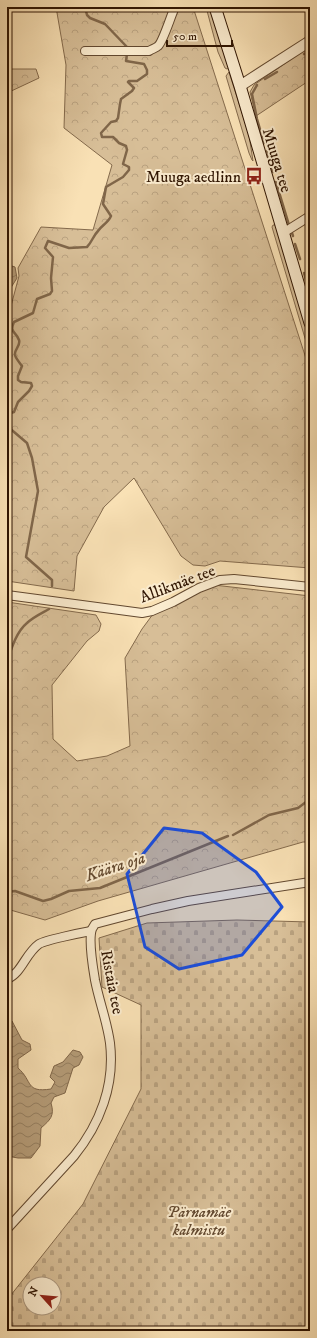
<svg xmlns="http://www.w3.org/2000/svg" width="317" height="1338" font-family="'IM FELL DW Pica',serif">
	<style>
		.grass { fill: #d7be97; stroke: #846a4c }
		.forest { fill: url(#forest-crowns); stroke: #846a4c }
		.cemetery { fill: url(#cemetery-stones); stroke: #846a4c; fill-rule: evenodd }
		.water { fill: url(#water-waves); stroke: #806649 }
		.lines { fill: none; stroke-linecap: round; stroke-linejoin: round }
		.stream { stroke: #806649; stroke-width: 2.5 }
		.minor-casing { stroke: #62482f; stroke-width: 10 }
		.tertiary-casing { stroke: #62482f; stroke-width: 12 }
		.secondary-casing { stroke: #301502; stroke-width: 13 }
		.minor { stroke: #fbeccf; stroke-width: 8 }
		.tertiary { stroke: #fbeccf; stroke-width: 10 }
		.secondary { stroke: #fbeccf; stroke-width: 11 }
		.marked { fill: #1d4ed8; fill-opacity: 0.2; stroke: #1d4ed8; stroke-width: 3; stroke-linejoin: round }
		.labels { text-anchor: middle; stroke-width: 4; stroke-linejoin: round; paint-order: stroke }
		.street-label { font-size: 16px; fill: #301502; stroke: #fbeccf }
		.poi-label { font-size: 16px; fill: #301502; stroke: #fbeccf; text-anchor: end }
		.park-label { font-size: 16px; font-style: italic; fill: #62482f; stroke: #fbeccf }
		.water-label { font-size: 17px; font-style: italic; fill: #654b31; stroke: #fbeccf }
	</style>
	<defs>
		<pattern id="forest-crowns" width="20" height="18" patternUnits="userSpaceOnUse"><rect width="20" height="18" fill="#d7be97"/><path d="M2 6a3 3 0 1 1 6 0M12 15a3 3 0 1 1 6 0" fill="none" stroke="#b9a280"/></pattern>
		<pattern id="cemetery-stones" width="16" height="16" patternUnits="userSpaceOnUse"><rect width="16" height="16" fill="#d7be97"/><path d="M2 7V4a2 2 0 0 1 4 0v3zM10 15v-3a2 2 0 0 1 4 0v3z" fill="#b9a280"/></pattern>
		<pattern id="water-waves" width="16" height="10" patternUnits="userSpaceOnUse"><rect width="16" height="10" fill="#b59c78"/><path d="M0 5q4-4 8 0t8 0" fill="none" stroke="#947e60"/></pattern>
	</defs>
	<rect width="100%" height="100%" fill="#f9e1b5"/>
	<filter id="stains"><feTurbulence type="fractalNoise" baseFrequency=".005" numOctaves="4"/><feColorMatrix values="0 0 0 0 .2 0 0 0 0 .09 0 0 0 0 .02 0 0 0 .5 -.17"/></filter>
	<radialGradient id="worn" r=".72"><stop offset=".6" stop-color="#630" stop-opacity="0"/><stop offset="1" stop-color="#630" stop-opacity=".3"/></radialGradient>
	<g class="grass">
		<path d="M206 7H210L229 68 227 69 225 68 218 52Z"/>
		<path d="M229 72 249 135 253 161 252 160 249 153 229 86 226 76Z"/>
		<path d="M273 225H276L310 338V355L272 227Z"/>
	</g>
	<g class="forest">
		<path d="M56 7H193L310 371V568L220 561 205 566 193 565 181 556 134 478 104 507 77 556 74 591 7 581V311L11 306 19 276 18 268 41 227 93 230 112 165 64 128 66 65Z"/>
		<path d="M310 46V80L256 116 250 92 254 85Z"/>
		<path d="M7 69H36L39 78 7 93Z"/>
		<path d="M205 584 310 596V842H303L98 901 45 920 7 909V602L96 615 101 624 99 631 87 641 52 685 53 739 77 761 107 756 130 746 125 658 142 629 156 610Z"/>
	</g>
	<path class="cemetery" d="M237 920 310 922V1331H7V1300L83 1204 141 1089V1005L102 987 99 938 147 923ZM30 1284H54V1308H30Z"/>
	<g class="water">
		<path d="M9 265 15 267 17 278 7 294V266Z"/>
		<path d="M7 1018 12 1021 22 1040 30 1044 31 1050 18 1059V1068C33 1081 25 1093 51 1089L55 1082 50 1077 54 1066 63 1062 73 1050 80 1052 83 1057 79 1065 73 1068 65 1093 54 1097 51 1103C55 1116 50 1120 41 1128L40 1146 31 1158H18L7 1156Z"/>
	</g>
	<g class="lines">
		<g class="stream">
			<path d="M85 7 87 15 90 18 105 24 127 47"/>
			<path d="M304 54 307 53"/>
			<path d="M265 79 277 72"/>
			<path d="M257 85 252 94 257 119 264 143"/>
			<path d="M267 151 273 172"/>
			<path d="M276 182 289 225"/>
			<path d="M292 233 293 236"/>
			<path d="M295 244 300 259"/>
			<path d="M304 273 307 284"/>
			<path d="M309 292 310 293"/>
			<path d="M7 414 14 412 18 402 29 391 32 386 31 383 21 382 18 380V376L22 366C20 363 16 359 15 355 14 349 21 346 19 340 16 331 9 333 14 322L33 313 37 299 50 294 52 291 51 278 53 257 45 248 48 241 69 248 87 247C92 242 93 236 98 231 102 225 108 223 111 216L103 204 106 187 123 177 129 170V167L123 164 127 150 126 146 119 143 113 137H102L101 133 111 122 116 121 118 118 120 104 121 99 132 91 134 88 128 82 129 81H137L147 74V70L144 64 126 61 127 54"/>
			<path d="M7 426 27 443 32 458 38 491 26 557 52 580V586"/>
			<path d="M7 662C11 650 16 632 27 623 33 617 42 613 49 609"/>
			<path d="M233 835 269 815 298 808 310 799"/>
			<path d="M7 892 15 891 43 901 51 899 69 891 100 888 228 836"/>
		</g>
		<g class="minor-casing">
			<g id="minor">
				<path d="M85 51H149C152 49 156 48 158 46 163 42 171 15 175 7"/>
				<path d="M283 233 310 216"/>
				<path d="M7 595 142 613 152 611 173 602 199 588 220 580 234 579 310 587"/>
				<path d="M7 979C22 973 25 954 39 944 46 940 80 933 91 931"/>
				<path d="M7 1229 74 1156C100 1124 115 1085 110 1043 107 1021 99 1001 95 980 93 968 88 940 92 929L95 924 152 909 188 901 310 882"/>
			</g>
		</g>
		<g class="tertiary-casing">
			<path id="tertiary" d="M240 86 310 41"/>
		</g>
		<g class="secondary-casing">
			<path id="secondary" d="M215 7 240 86 310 323"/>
		</g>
		<use href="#minor" class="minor"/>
		<use href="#tertiary" class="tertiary"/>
		<use href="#secondary" class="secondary"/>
	</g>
	<path class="marked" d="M164 828 202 833 256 872 282 907 242 955 179 969 145 947 127 874Z"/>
	<defs>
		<g id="bus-bare" transform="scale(1.38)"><path d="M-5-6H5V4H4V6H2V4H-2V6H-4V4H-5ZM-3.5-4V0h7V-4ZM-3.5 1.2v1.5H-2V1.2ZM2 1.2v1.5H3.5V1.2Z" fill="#8f2418" stroke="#fbeccf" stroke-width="2.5" paint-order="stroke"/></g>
	</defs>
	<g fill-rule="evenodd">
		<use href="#bus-bare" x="254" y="176"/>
	</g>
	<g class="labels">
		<g class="street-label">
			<text transform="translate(278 160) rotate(73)" y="6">Muuga tee</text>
			<text transform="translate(177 583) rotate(-21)" y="6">Allikmäe tee</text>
			<text transform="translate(113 982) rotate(79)" y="6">Ristaia tee</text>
		</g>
		<g class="poi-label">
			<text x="241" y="182">Muuga aedlinn</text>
		</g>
		<g class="park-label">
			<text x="199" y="1217">Pärnamäe<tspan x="199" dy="18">kalmistu</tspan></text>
		</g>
		<g class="water-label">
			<text transform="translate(115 866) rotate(-18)" y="6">Käära oja</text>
		</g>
	</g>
	<rect width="317" height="1338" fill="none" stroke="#f9e1b5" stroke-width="24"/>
	<rect x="8" y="8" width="301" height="1322" fill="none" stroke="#301502" stroke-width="2"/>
	<rect x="12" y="12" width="293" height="1314" fill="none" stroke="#301502"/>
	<g transform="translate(42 1296) rotate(297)"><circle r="19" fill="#fbeccf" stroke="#aa967d"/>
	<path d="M0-3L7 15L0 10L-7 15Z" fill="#8f2418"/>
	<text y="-6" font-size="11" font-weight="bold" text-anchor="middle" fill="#301502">N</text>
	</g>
	<path d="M167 40v6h65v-6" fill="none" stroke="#301502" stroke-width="2"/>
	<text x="173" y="40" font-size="12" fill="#301502" stroke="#fbeccf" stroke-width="3" paint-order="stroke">50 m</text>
	<rect width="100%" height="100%" filter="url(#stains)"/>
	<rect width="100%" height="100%" fill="url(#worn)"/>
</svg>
